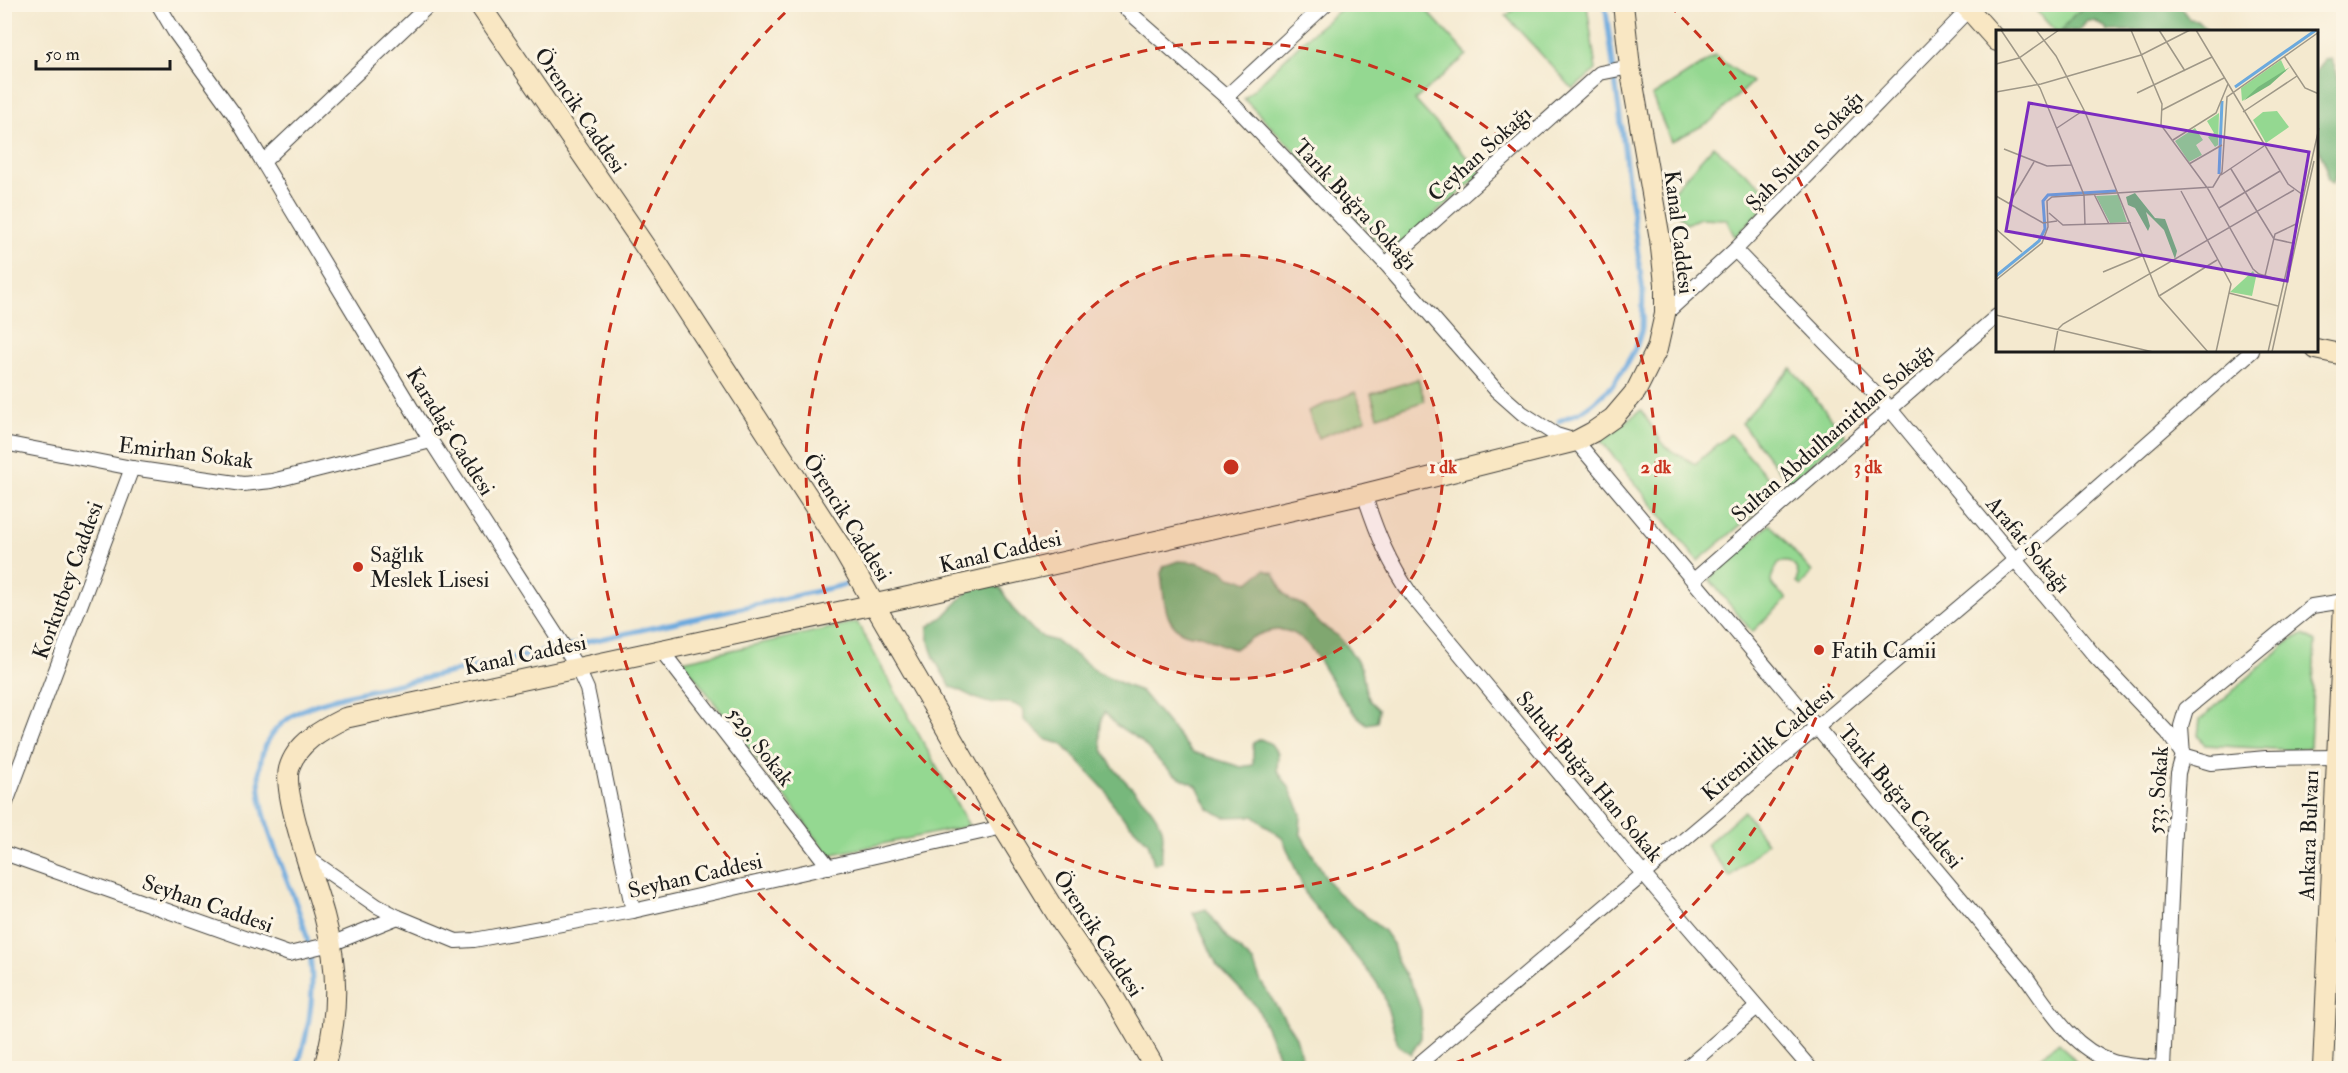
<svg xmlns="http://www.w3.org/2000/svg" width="2348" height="1073" font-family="'IM FELL Double Pica',serif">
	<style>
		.green { fill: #94d891; stroke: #587a56; stroke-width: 1.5 }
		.forest { fill: #77b87b; stroke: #4a6a4c; stroke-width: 1.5 }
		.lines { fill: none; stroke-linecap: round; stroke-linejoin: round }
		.stream { stroke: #6ba9de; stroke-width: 5 }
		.street-casing { stroke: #3c3b37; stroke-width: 16 }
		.secondary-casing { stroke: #3c3b37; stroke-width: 22 }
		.street { stroke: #fff; stroke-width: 14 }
		.secondary { stroke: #f9e7c3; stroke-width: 20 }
		.ring { fill: none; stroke: #c8321e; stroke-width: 3; stroke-dasharray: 10 8 }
		.poi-dot { fill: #c8321e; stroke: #fcf5e5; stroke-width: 2 }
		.labels { text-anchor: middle; stroke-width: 6; stroke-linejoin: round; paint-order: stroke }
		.street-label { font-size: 22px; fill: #1c1c1c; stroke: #fcf5e5 }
		.poi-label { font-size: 22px; fill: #1c1c1c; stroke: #fcf5e5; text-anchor: start }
		.inset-river { fill: none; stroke: #6ba9de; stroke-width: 3 }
		.inset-road { fill: none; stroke: #9e9787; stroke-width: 1.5 }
		.view { fill: #7b2cbf; fill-opacity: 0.15; stroke: #7b2cbf; stroke-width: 3 }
		.inset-edge { fill: none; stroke: #1c1c1c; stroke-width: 3 }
		.centre { fill: #c8321e; stroke: #fcf5e5; stroke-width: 3 }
		.ring-label { font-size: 18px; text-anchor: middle; font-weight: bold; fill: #c8321e; stroke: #fcf5e5; stroke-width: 6; stroke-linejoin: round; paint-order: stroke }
	</style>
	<rect width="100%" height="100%" fill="#fcf5e5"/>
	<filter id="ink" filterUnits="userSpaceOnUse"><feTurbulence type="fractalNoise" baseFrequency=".0167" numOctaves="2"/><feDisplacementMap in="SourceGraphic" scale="12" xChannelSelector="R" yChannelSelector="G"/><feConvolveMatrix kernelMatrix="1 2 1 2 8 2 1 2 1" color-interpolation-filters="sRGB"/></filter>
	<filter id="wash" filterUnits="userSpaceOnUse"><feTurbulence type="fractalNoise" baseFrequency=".008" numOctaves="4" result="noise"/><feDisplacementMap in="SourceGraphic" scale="24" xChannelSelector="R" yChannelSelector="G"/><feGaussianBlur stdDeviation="1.35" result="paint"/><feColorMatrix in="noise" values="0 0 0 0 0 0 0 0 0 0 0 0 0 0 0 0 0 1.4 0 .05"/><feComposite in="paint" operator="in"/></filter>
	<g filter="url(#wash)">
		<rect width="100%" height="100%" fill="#f4e9cf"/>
		<g class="green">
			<path d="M1346 5H1422L1467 55 1415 100 1482 174 1388 254 1325 182 1244 99 1306 38Z"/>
			<path d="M1519 5H1587L1596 70 1573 89 1506 16Z"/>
			<path d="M2031 5H2090L2068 32 2055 31Z"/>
			<path d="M1715 56 1752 82 1710 122 1671 142 1652 96Z"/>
			<path d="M1713 146 1774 197 1735 237 1726 219 1700 218 1686 224 1666 199Z"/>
			<path d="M1791 368 1845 435 1789 483 1741 423Z"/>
			<path d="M1418 379 1425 401 1378 416 1371 394Z"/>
			<path d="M1355 392 1366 419 1318 438 1308 411Z"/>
			<path d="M1641 410 1665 447 1695 464 1730 434 1780 492 1698 561 1601 441Z"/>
			<path d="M1770 524 1812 572 1801 586 1797 583C1801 570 1792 558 1779 563 1764 586 1772 584 1787 599L1752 632 1709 579Z"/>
			<path d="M857 622 969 826 829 855 683 661Z"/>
			<path d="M2304 635 2315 642 2310 747 2291 750 2205 745 2198 735 2200 720 2293 638Z"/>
			<path d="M1744 811 1767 843 1730 877 1706 845Z"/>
			<path d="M2059 1042 2081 1068H2027Z"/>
		</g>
		<g class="forest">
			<path d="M2131 4 2179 5 2189 19 2197 20 2208 31H2108L2107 28 2094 21H2087L2079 31H2061L2073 16 2085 6C2106 11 2110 17 2131 4Z"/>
			<path d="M2331 59C2333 64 2337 70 2338 77 2340 98 2345 168 2332 184L2327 179V169L2317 144 2316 71 2325 60Z"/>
			<path d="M1178 561 1196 562 1221 570 1230 577 1249 582 1264 570 1274 573 1284 593 1291 600 1303 605 1321 625 1338 636 1347 646 1362 669 1365 688 1370 701 1379 710 1377 722 1367 724C1317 690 1316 588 1235 649 1222 647 1212 638 1200 635 1197 635 1194 635 1191 635 1161 629 1165 596 1161 573L1164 566Z"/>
			<path d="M990 583 1001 589 1013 609 1033 630 1044 638 1056 641 1098 672 1127 686 1141 691 1192 752 1241 767 1253 765V743L1261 739 1271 744 1278 754 1277 770 1289 787 1301 814 1300 833 1328 881 1337 892 1384 931 1393 944 1398 963 1414 989 1421 1010V1038L1411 1054 1398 1045 1383 993 1375 980 1307 897 1283 839 1253 816 1224 817 1208 808 1197 786 1174 774 1161 763 1140 740 1116 725 1104 712C1085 767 1143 784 1161 826 1166 836 1160 848 1162 862L1154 864 1148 842 1116 810 1106 791 1062 744 1047 740 1024 720V711C1012 700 1006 703 992 703 976 702 965 691 951 687 939 668 927 650 928 627L944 616 969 590Z"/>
			<path d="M1206 909 1228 939 1253 962 1261 982 1296 1037 1301 1054V1068H1284L1257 1007 1217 965 1193 913Z"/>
		</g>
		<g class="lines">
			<g class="stream">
				<path d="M1559 421 1580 412 1593 403 1612 386 1626 365 1637 345 1642 329 1643 292 1605 4"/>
				<path d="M297 1068C311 1025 317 983 307 938 294 876 218 766 289 718 305 706 325 702 344 696L844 585"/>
			</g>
		</g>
	</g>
	<g filter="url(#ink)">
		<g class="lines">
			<g class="street-casing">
				<g id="street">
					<path d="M158 4 174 31 234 114 431 441 577 667 587 689 633 911"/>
					<path d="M1120 4 1226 97 1386 264 1496 390 1522 413 1556 435 1576 441 2024 974C2047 1006 2072 1049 2113 1062 2130 1067 2148 1067 2165 1068"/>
					<path d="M1226 97 1326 4"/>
					<path d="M263 162 430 4"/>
					<path d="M1735 250 1890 409 2094 655 2168 733 2183 755 2211 763 2266 758 2336 757"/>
					<path d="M1386 264 1600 73 1630 67"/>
					<path d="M1665 314 1735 250 1968 10"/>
					<path d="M4 443 132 468 243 484 272 481 431 441"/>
					<path d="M1364 494C1377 533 1388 562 1412 596L1644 875 1810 1068"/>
					<path d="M1694 580 1997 316"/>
					<path d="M661 650 829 867"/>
					<path d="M4 808 132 468"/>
					<path d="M4 853 289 954 331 944 398 917"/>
					<path d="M308 858 377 906 398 917 456 941 474 940 633 911 1003 827"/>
					<path d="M1414 1068 2015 560 2252 351"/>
					<path d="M1686 1068 1757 1007"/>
					<path d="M2163 1068 2174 833 2178 773 2183 755 2181 726 2186 709 2312 606 2344 601"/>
				</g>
			</g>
			<g class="secondary-casing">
				<g id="secondary">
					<path d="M479 4 659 267 844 552 1003 827 1064 926 1112 994 1155 1068"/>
					<path d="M1964 4 1997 41"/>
					<path d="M2316 349 2344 355"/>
					<path d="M324 1068C339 1014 339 969 324 915 316 885 282 794 289 769 296 743 323 729 345 718L908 597 1364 494 1576 441 1593 432 1613 418 1636 391 1657 349 1665 314V284L1660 239 1630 67 1623 4"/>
					<path d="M2323 1068 2344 604"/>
				</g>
			</g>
			<use href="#street" class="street"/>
			<use href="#secondary" class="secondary"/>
		</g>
	</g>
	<circle cx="1231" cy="467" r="212" fill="#c8321e" fill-opacity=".12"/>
	<g class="ring">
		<circle cx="1231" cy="467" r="212"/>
		<circle cx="1231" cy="467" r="425"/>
		<path d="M1018 1067A637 637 0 0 1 793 5M1669 5A637 637 0 0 1 1444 1067"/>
	</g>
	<g class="poi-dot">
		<circle cx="358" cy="567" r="6"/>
		<circle cx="1819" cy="650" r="6"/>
	</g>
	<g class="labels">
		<g class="street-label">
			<text transform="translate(581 110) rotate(56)" y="8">Örencik Caddesi</text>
			<text transform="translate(1804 150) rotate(-46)" y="8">Şah Sultan Sokağı</text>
			<text transform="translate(1479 153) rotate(-42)" y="8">Ceyhan Sokağı</text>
			<text transform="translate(1356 204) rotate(47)" y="8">Tarık Buğra Sokağı</text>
			<text transform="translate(1680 232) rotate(83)" y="8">Kanal Caddesi</text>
			<text transform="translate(451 431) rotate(58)" y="8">Karadağ Caddesi</text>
			<text transform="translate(1832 432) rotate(-41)" y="8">Sultan Abdulhamithan Sokağı</text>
			<text transform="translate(186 452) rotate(7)" y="8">Emirhan Sokak</text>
			<text transform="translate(848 517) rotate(58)" y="8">Örencik Caddesi</text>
			<text transform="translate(2029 544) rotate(50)" y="8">Arafat Sokağı</text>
			<text transform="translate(1000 551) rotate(-13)" y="8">Kanal Caddesi</text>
			<text transform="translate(67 580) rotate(-70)" y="8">Korkutbey Caddesi</text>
			<text transform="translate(525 654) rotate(-12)" y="8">Kanal Caddesi</text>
			<text transform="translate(1767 743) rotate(-40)" y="8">Kiremitlik Caddesi</text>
			<text transform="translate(761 746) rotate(52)" y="8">529. Sokak</text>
			<text transform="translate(1590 776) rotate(50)" y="8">Saltuk Buğra Han Sokak</text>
			<text transform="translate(2157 790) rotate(-86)" y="8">533. Sokak</text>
			<text transform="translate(1901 796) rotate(50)" y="8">Tarık Buğra Caddesi</text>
			<text transform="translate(2308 835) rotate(-88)" y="8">Ankara Bulvarı</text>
			<text transform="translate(695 875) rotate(-13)" y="8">Seyhan Caddesi</text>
			<text transform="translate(208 903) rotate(19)" y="8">Seyhan Caddesi</text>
			<text transform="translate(1099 933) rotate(57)" y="8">Örencik Caddesi</text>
		</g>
		<g class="poi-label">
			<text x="370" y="562">Sağlık<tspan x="370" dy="25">Meslek Lisesi</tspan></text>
			<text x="1831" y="658">Fatih Camii</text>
		</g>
	</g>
	<g transform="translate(1996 30)">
		<rect width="322" height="322" fill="#f4e9cf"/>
		<path d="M285 30 290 41 246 71 245 58ZM281 81 293 97 270 113 257 90 267 82ZM223 83 222 115 219 117 212 107 218 103 211 91ZM199 98 207 110 200 115 206 125 193 132 179 111ZM122 165 131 192 114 193 100 166ZM257 241 260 247 256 266 234 262Z" fill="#94d891"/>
		<path d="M294 37 274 55 247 71 262 57ZM139 163 159 188 169 189 181 221 179 229 168 200 150 182 154 196 152 201 139 178 132 175 130 167Z" fill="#77b87b"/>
		<path class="inset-river" d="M239 57 320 0M223 144 226 71M0 246 43 211 49 199 47 171 52 165 120 161"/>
		<path class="inset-road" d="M5 0 44 58 88 165 89 195M40 0 60 26 89 82 163 266 212 322M135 0 166 74 165 95 212 159 257 239 263 244 287 251M163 0 189 41M200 0 292 154 307 165M288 26 309 58 323 64M0 34 23 28 63 0M0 62 45 54 145 25 194 0M141 63 216 27M166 80 228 48M247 82 301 46M61 98 88 80M177 110 220 83 232 54M8 119 51 136 75 135M193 134 226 115M235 139 278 209 296 213M225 145 268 116M185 161 235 254 220 322M98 164 113 194M0 166 47 193 61 191M13 174 38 132M223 178 284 141M53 183 67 195 135 193M0 199 26 222M107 242 148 225M269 246 279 204 300 194M0 250 46 213 52 197 51 171 56 167 217 157 226 142 231 67 323 2M233 263 282 276M163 266 221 230M0 285 157 322M58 322 62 299 67 294 298 160M272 322 323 98M276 322 318 131"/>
		<path class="view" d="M33 73 313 122 291 251 10 201Z"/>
		<rect width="322" height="322" class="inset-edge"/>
	</g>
	<circle cx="1231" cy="467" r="9" class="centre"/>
	<g class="ring-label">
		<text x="1443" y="473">1 dk</text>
		<text x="1656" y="473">2 dk</text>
		<text x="1868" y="473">3 dk</text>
	</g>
	<rect width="2348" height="1073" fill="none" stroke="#fcf5e5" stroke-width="24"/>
	<path d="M36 60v9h134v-9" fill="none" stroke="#1c1c1c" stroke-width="3"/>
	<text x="45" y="60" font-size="18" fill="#1c1c1c" stroke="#fcf5e5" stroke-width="4.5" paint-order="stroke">50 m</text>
</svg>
